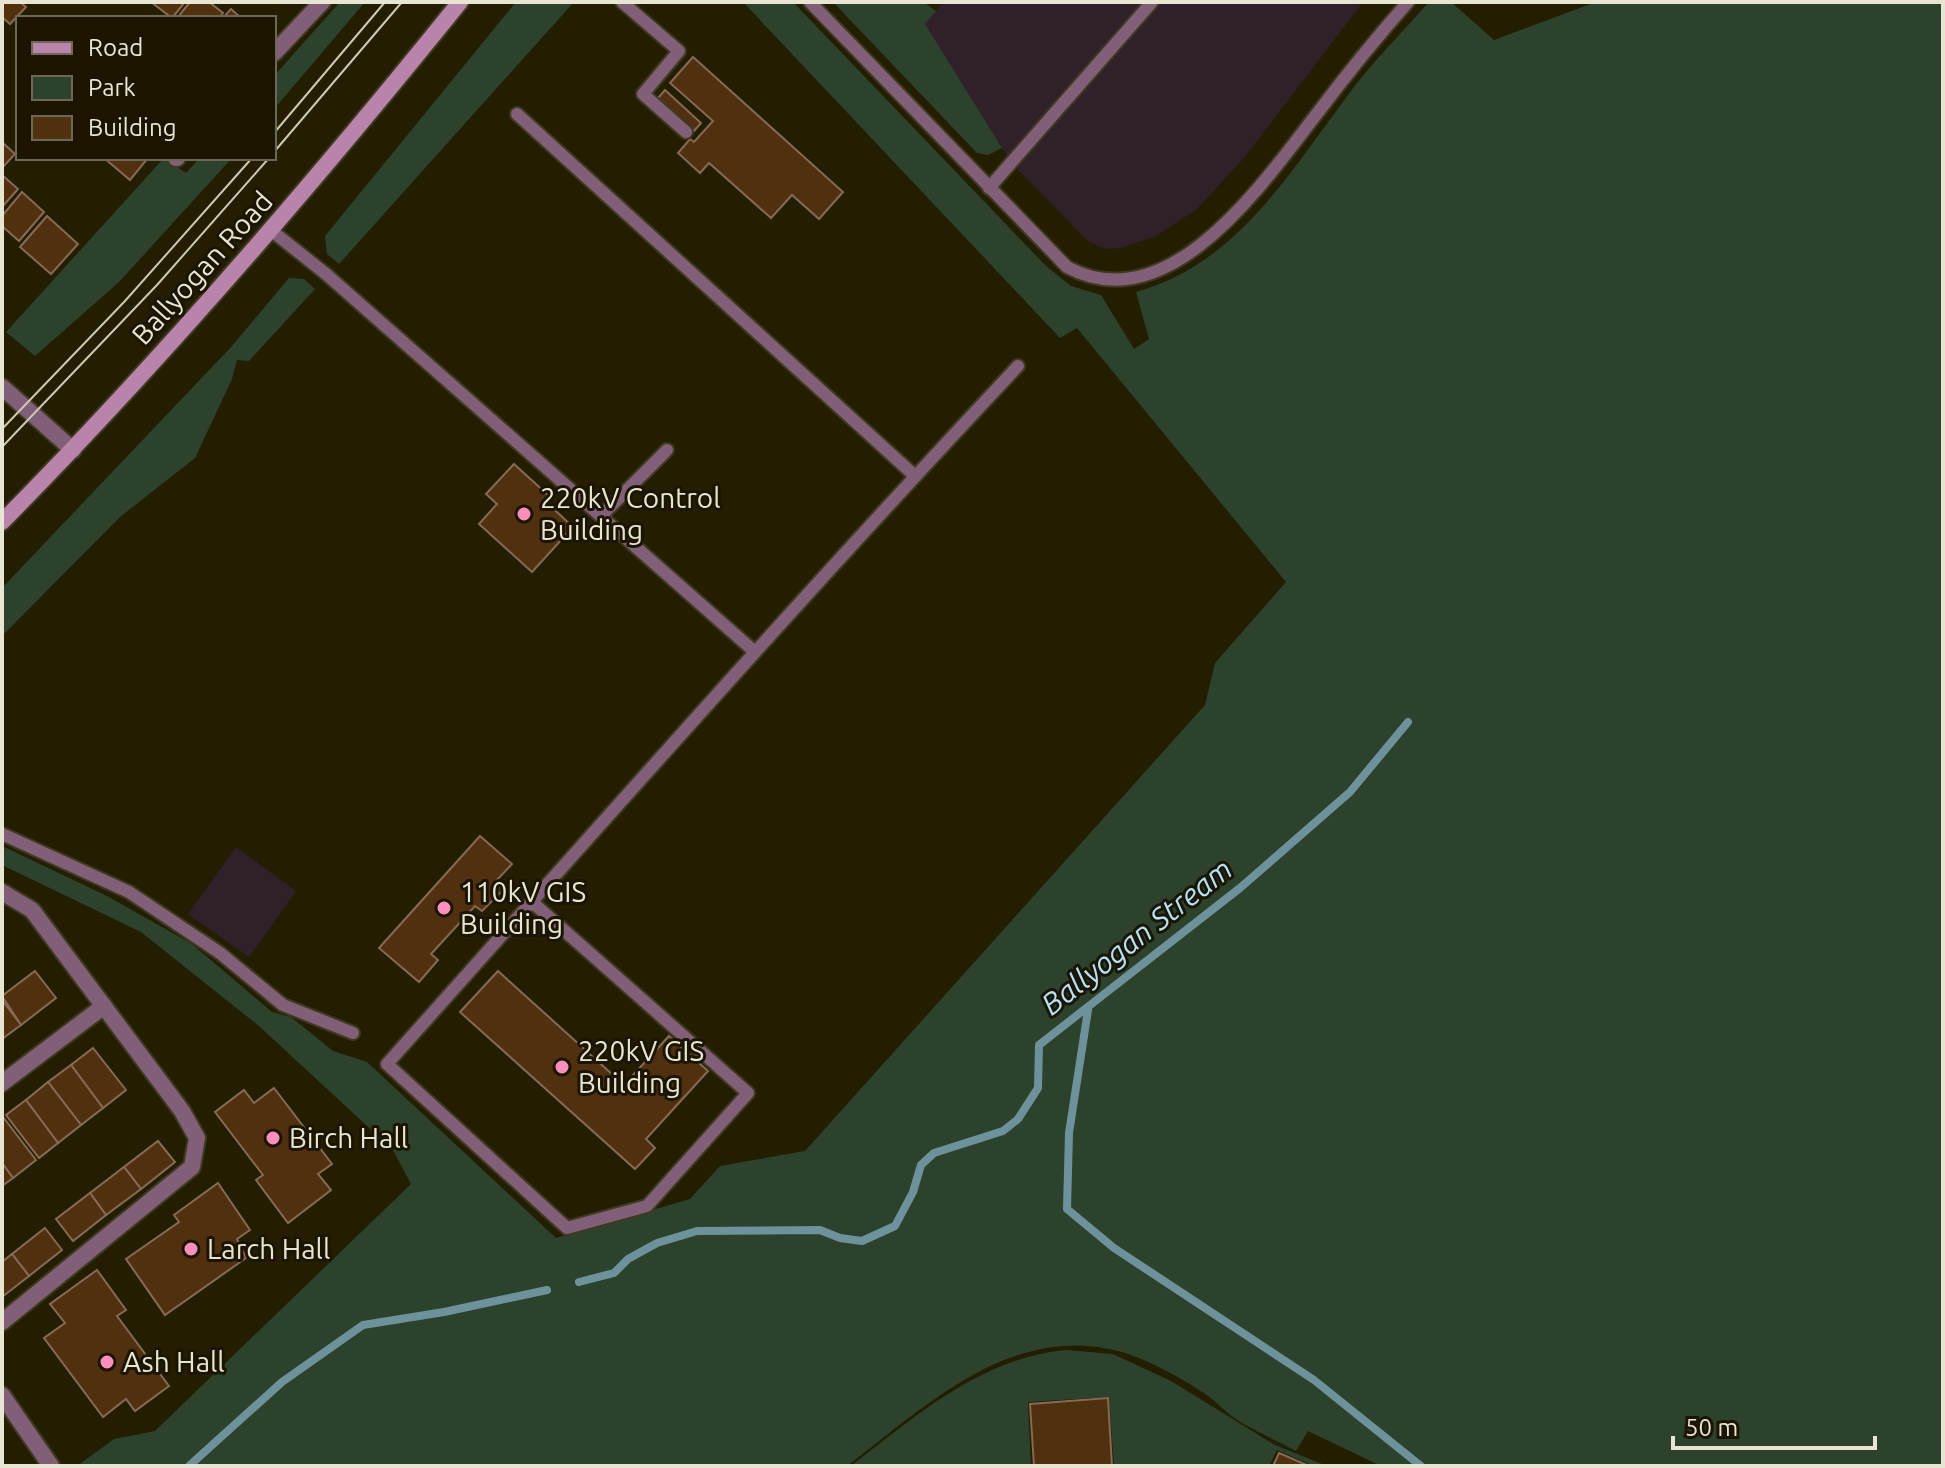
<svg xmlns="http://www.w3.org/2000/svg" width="1945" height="1468" font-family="Ubuntu,sans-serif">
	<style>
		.industrial { fill: #2f202a }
		.green { fill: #2d422c }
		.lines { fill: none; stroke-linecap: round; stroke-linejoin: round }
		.stream { stroke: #6e929c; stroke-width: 8 }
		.building { fill: #513010; stroke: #866a54; stroke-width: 2 }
		.lane-casing { stroke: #3f3a1e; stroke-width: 16 }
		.street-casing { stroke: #3f3a1e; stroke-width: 20 }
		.secondary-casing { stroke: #3f3a1e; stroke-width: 20 }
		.lane { stroke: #815f78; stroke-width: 12 }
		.street { stroke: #815f78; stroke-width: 16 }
		.secondary { stroke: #b983ac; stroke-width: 16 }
		.tram { stroke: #ccc8b4; stroke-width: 2 }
		.poi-dot { fill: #fe8ebc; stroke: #1b1500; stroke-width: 3 }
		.labels { text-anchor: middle; stroke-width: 6; stroke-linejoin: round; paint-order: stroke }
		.street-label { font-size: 28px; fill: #e8e5d3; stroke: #1b1500 }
		.poi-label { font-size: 28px; fill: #e8e5d3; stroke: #1b1500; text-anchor: start }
		.water-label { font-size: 30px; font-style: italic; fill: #b3e3f8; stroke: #1b1500 }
	</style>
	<rect width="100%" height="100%" fill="#241e00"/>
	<g class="industrial">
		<path d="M944 2H1363L1244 158 1196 210 1156 236 1121 248 1105 249 1089 242 1018 170 1002 148 924 24Z"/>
		<path d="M236 847 296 891 249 957 188 914Z"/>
	</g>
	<g class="green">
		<path d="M340 2H365L274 109V76Z"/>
		<path d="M516 2H574L339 264 327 254 325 236Z"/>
		<path d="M743 2H793L1046 266 1071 286 1101 295 1134 349 1149 339 1136 292C1237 264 1289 173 1348 95 1372 62 1402 33 1429 2H1451L1494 40 1596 2H1943V1466H1381L1308 1431 1296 1451C1278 1441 1259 1433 1242 1423 1228 1415 1217 1402 1204 1393 1181 1378 1149 1360 1122 1352 1013 1321 926 1406 847 1466H77L114 1439 155 1431 411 1184 393 1150 259 1026 141 932 2 865V846L107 896 192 944 272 1012 291 1017 333 1051 367 1062 556 1238 690 1199 720 1166 805 1151 1205 705 1215 663 1286 582 1077 328 1060 338Z"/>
		<path d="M833 2H923L936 11 925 24 1002 148 988 155 977 153Z"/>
		<path d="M164 158 186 173 200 158H232L119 282 35 356 6 332Z"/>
		<path d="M289 278 304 279 315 289 249 361 237 360 232 379 195 458 120 517 2 636V588L232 346Z"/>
		<path d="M1066 1350 1113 1354 1171 1381 1275 1445 1327 1466H1314L1277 1450 1269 1466H1114L1109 1397 1028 1402 1031 1466H851C916 1416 981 1358 1066 1350Z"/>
	</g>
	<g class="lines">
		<g class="stream">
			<path d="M1088 1010 1069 1133 1067 1209 1114 1248 1314 1380 1421 1466"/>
			<path d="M579 1282 614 1273 628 1259 657 1243 697 1231 820 1230 840 1238 862 1241 895 1226 913 1192 921 1165 934 1153 1003 1131 1018 1119 1038 1088 1039 1045 1240 888 1350 792 1408 722"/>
			<path d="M189 1466 282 1382 363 1325 444 1312 547 1290"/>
		</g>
	</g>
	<g class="building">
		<path d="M2 2H20L26 7 10 24 2 17Z"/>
		<path d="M151 2H185L172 18Z"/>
		<path d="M190 2H209L223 13 219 18H177Z"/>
		<path d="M231 9 241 18H223Z"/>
		<path d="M693 57 843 192 819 219 792 195 771 218 709 163 700 173 678 153 690 139 694 142 713 121 670 83Z"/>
		<path d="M665 90 701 123 694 131 658 98Z"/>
		<path d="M2 142 15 154 2 168Z"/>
		<path d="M104 158H148L130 180Z"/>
		<path d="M2 175 18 189 2 207Z"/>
		<path d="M22 192 44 212 19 241 2 226V216Z"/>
		<path d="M47 216 78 244 51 274 20 247Z"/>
		<path d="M514 464 549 496 544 500 573 527 532 572 479 524 497 504 486 494Z"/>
		<path d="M480 836 512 864 495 882 503 890 482 911 475 906 431 954 438 960 419 982 379 948Z"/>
		<path d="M35 971 56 998 21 1025 2 996Z"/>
		<path d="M498 971 624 1085 669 1036 708 1071 646 1139 655 1148 635 1169 460 1012Z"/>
		<path d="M2 1000 21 1025 2 1039Z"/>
		<path d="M93 1048 126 1090 103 1108 71 1065Z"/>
		<path d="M71 1065 103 1108 81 1125 48 1082Z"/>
		<path d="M48 1082 81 1125 58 1143 26 1100Z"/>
		<path d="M274 1088 332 1164 318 1174 331 1190 288 1223 256 1180 263 1175 215 1112 244 1090 254 1103Z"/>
		<path d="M26 1100 58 1143 39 1158 6 1115Z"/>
		<path d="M3 1117 36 1160 13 1178 2 1163Z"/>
		<path d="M158 1141 175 1162 141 1189 124 1167Z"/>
		<path d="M2 1163 13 1178 2 1186Z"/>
		<path d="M124 1167 141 1189 106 1215 90 1193Z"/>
		<path d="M218 1183 250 1230 237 1239 246 1258 165 1315 126 1259 179 1222 174 1215Z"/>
		<path d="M90 1193 106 1215 73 1241 56 1219Z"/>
		<path d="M45 1228 62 1250 29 1276 12 1254Z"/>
		<path d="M12 1254 29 1276 2 1297V1262Z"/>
		<path d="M97 1270 126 1310 117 1316 169 1386 135 1411 126 1399 103 1417 44 1338 65 1323 50 1304Z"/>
		<path d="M1108 1398 1112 1466H1034L1030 1404Z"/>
		<path d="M1279 1453 1309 1466H1273Z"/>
	</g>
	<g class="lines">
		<g class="lane-casing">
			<g id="lane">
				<path d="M622 2 679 51 643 94 686 132"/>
				<path d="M810 2 1067 267C1170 323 1265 180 1319 111 1347 74 1377 37 1408 2"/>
				<path d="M517 114 915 476"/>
				<path d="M989 188 1152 2"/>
				<path d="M272 231 326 274 755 652"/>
				<path d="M601 516 667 450"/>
				<path d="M2 834 129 892 220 953 283 1005 353 1033"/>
				<path d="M532 902 748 1093 647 1206 567 1228 387 1064C596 830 803 595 1018 366"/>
			</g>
		</g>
		<g class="street-casing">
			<g id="street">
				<path d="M274 53 322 2"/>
				<path d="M176 158H177"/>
				<path d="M2 387 73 450"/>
				<path d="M2 892 32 910 182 1111 197 1138 192 1167 2 1322"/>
				<path d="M2 1083 104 1006"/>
				<path d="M2 1395 51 1466"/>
			</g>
		</g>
		<g class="secondary-casing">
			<path id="secondary" d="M2 522C165 357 315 182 460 2"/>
		</g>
		<use href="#lane" class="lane"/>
		<use href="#street" class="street"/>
		<use href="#secondary" class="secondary"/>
		<g class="tram">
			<path d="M274 133 385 2"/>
			<path d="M274 152 402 2"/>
			<path d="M2 429 125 301 252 158"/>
			<path d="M2 447 157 285 269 158"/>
		</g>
	</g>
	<g class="poi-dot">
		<circle cx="524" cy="514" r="8"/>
		<circle cx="444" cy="908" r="8"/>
		<circle cx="562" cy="1067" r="8"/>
		<circle cx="273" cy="1138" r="8"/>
		<circle cx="191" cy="1249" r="8"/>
		<circle cx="107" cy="1362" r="8"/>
	</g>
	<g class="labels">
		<g class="street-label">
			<text transform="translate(202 268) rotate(-48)" y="10">Ballyogan Road</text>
		</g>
		<g class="poi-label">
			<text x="540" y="508">220kV Control<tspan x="540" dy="32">Building</tspan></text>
			<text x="460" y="902">110kV GIS<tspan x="460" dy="32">Building</tspan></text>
			<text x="578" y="1061">220kV GIS<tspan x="578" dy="32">Building</tspan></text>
			<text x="289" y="1148">Birch Hall</text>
			<text x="207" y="1259">Larch Hall</text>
			<text x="123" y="1372">Ash Hall</text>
		</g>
		<g class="water-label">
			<text transform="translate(1137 937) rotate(-38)" y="10">Ballyogan Stream</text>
		</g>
	</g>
	<rect width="1945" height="1468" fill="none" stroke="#e8e5d3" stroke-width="8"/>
	<rect x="16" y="16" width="260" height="144" fill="#1b1500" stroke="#6d6854" stroke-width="2"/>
	<rect x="32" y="42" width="40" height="12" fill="#b983ac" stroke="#6d6854" stroke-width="2"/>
	<text x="88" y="56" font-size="24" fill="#e8e5d3">Road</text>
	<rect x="32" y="76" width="40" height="24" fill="#2d422c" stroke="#6d6854" stroke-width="2"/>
	<text x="88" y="96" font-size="24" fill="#e8e5d3">Park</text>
	<rect x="32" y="116" width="40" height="24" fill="#513010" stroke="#6d6854" stroke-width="2"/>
	<text x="88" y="136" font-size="24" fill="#e8e5d3">Building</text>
	<path d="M1673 1436v12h202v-12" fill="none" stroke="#e8e5d3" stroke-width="4"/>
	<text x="1685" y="1436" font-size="24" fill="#e8e5d3" stroke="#1b1500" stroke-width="6" paint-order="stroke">50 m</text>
</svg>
